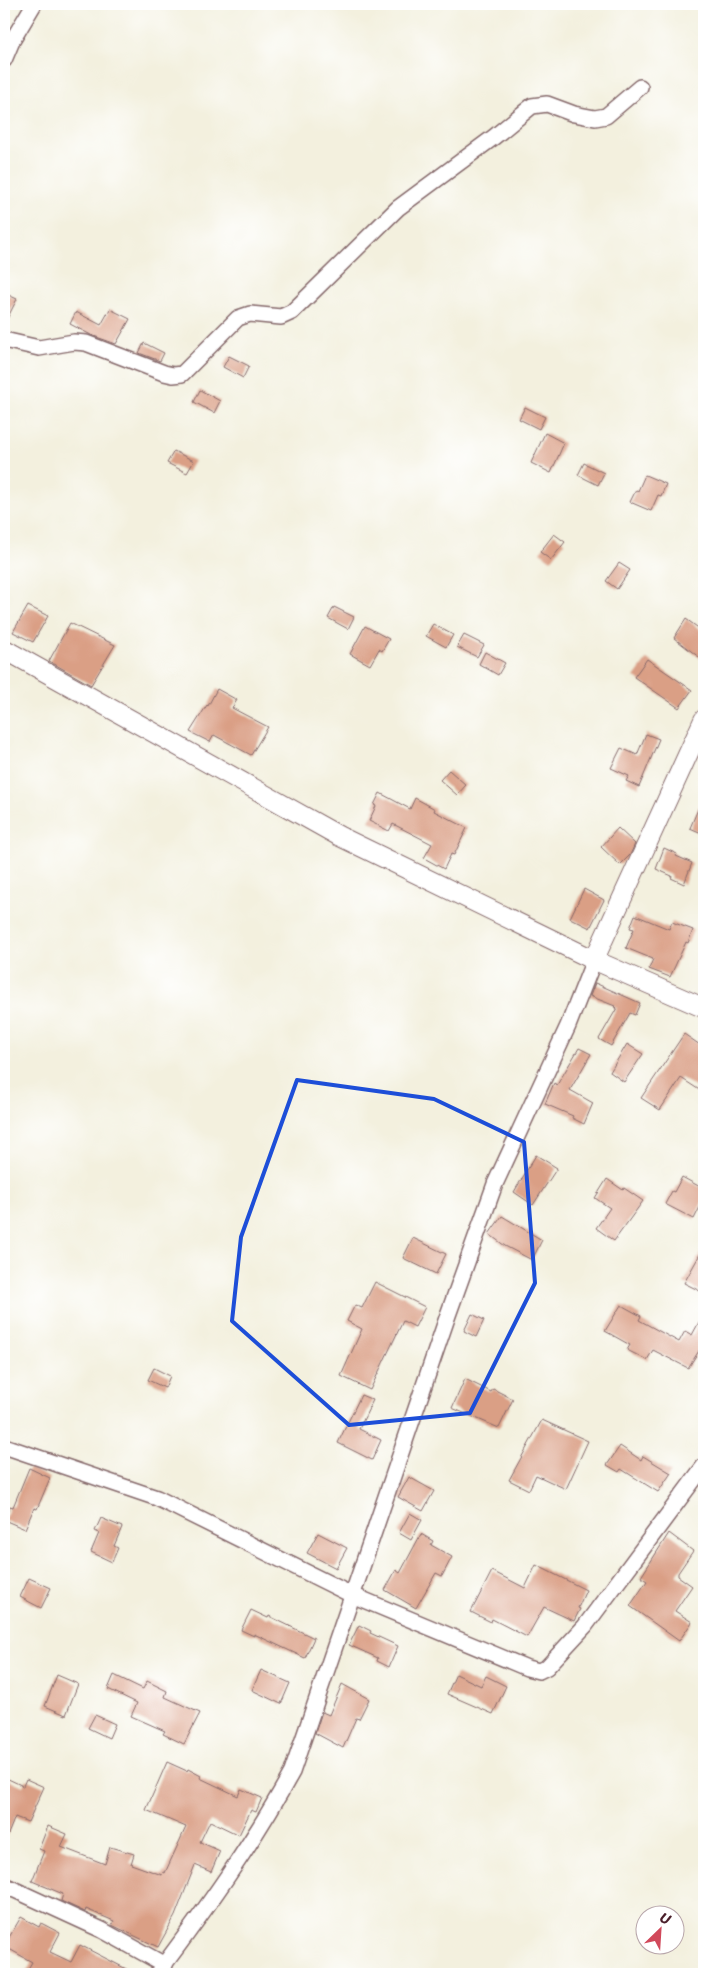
<svg xmlns="http://www.w3.org/2000/svg" width="708" height="1978" font-family="Sriracha,sans-serif">
	<style>
		.building { fill: #da9f85 }
		.lines { fill: none; stroke-linecap: round; stroke-linejoin: round }
		.minor-casing { stroke: #85686a; stroke-width: 18 }
		.tertiary-casing { stroke: #85686a; stroke-width: 21 }
		.minor { stroke: #fff; stroke-width: 15 }
		.tertiary { stroke: #fff; stroke-width: 19 }
		.marked { fill: none; stroke: #1d4ed8; stroke-width: 4; stroke-linejoin: round }
	</style>
	<rect width="100%" height="100%" fill="#fff"/>
	<filter id="ink" filterUnits="userSpaceOnUse"><feTurbulence type="fractalNoise" baseFrequency=".02" numOctaves="2"/><feDisplacementMap in="SourceGraphic" scale="10" xChannelSelector="R" yChannelSelector="G"/><feConvolveMatrix kernelMatrix="1 2 1 2 8 2 1 2 1" color-interpolation-filters="sRGB"/></filter>
	<filter id="wash" filterUnits="userSpaceOnUse"><feTurbulence type="fractalNoise" baseFrequency=".0096" numOctaves="4" result="noise"/><feDisplacementMap in="SourceGraphic" scale="20" xChannelSelector="R" yChannelSelector="G"/><feGaussianBlur stdDeviation="1.12" result="paint"/><feColorMatrix in="noise" values="0 0 0 0 0 0 0 0 0 0 0 0 0 0 0 0 0 1.4 0 .05"/><feComposite in="paint" operator="in"/></filter>
	<g filter="url(#wash)">
		<rect width="100%" height="100%" fill="#f3f0de"/>
		<g id="blocks">
			<g class="building">
				<path d="M4 293 17 299 4 325Z"/>
				<path d="M110 309 130 319 116 344 91 335 70 324 76 312 101 325Z"/>
				<path d="M144 343 164 353 160 361 139 353Z"/>
				<path d="M229 356 249 366 243 378 223 367Z"/>
				<path d="M200 390 220 401 214 413 194 402Z"/>
				<path d="M525 407 545 417 539 429 519 419Z"/>
				<path d="M545 433 564 443 551 473 531 463Z"/>
				<path d="M174 451 194 461 187 473 167 463Z"/>
				<path d="M584 463 604 473 598 485 578 475Z"/>
				<path d="M645 475 666 484 661 496 658 495 651 511 630 502 636 490 638 491Z"/>
				<path d="M554 534 565 542 551 560 540 552Z"/>
				<path d="M619 563 630 570 617 589 606 581Z"/>
				<path d="M28 606 48 616 33 642 13 632Z"/>
				<path d="M334 607 354 617 348 629 328 618Z"/>
				<path d="M686 619 704 632V661L674 638Z"/>
				<path d="M70 623 115 645 91 685 49 661Z"/>
				<path d="M433 624 453 635 446 647 426 636Z"/>
				<path d="M365 626 389 639 382 651 379 649 370 665 350 654Z"/>
				<path d="M464 635 484 645 477 657 457 647Z"/>
				<path d="M485 652 505 663 498 675 479 664Z"/>
				<path d="M647 659 692 690 679 708 634 677Z"/>
				<path d="M217 689 237 700 232 708 268 727 251 755 214 735 210 742 190 732 207 705 208 706Z"/>
				<path d="M646 734 659 739 639 787 626 781 629 776 611 768 621 748 637 755Z"/>
				<path d="M449 770 466 785 457 795 440 780Z"/>
				<path d="M380 793 410 809 415 798 435 809 434 811 467 828 454 855 451 854 444 869 424 858 432 844 393 824 389 831 369 821 376 806 374 805Z"/>
				<path d="M704 795V834L690 828Z"/>
				<path d="M618 828 635 844 630 855 620 865 601 847Z"/>
				<path d="M664 848 677 854 676 856 692 863 684 884 671 878 672 876 656 869Z"/>
				<path d="M584 889 604 900 590 928 570 918Z"/>
				<path d="M635 915 669 929 672 922 693 930 688 943 686 942 670 977 649 969 653 959 626 948 634 929 630 928Z"/>
				<path d="M595 983 640 1003 635 1015 630 1013 611 1046 599 1039 617 1008 614 1007 615 1006 590 996Z"/>
				<path d="M684 1034 703 1047 699 1052 704 1055V1093L681 1078 660 1110 641 1098Z"/>
				<path d="M627 1044 643 1054 624 1082 610 1072Z"/>
				<path d="M579 1048 591 1054 570 1090 593 1103 584 1124 572 1118 573 1116 545 1104 554 1083 557 1085Z"/>
				<path d="M536 1155 557 1168 533 1205 514 1192Z"/>
				<path d="M682 1177 704 1189V1199L694 1219 665 1204 672 1191 674 1192Z"/>
				<path d="M607 1179 623 1190 624 1188 643 1201 614 1241 596 1228 610 1208 595 1198Z"/>
				<path d="M502 1216 542 1240 532 1260 505 1246 489 1234Z"/>
				<path d="M413 1238 446 1254 436 1274 403 1258Z"/>
				<path d="M704 1247V1293L684 1283Z"/>
				<path d="M375 1282 425 1307 415 1327 403 1321 370 1390 341 1376 362 1329 347 1321 355 1305 362 1308Z"/>
				<path d="M621 1305 641 1316 639 1320 679 1342 685 1331 692 1335 704 1313V1343L688 1368 653 1350 647 1360 627 1350 630 1345 605 1331Z"/>
				<path d="M472 1314 484 1320 476 1337 464 1331Z"/>
				<path d="M154 1368 170 1376 165 1388 148 1380Z"/>
				<path d="M465 1379 491 1392 493 1389 513 1399 499 1428 452 1408Z"/>
				<path d="M361 1395 373 1400 359 1429 381 1440 372 1460 338 1443Z"/>
				<path d="M542 1420 588 1441 566 1489 536 1475 529 1490 509 1480Z"/>
				<path d="M620 1446 641 1460 643 1456 671 1473 658 1492 621 1469 619 1472 607 1465Z"/>
				<path d="M29 1468 50 1478 37 1509 34 1508 25 1529 4 1520 10 1506 13 1507Z"/>
				<path d="M409 1477 434 1491 423 1511 398 1497Z"/>
				<path d="M410 1513 422 1520 411 1540 399 1533Z"/>
				<path d="M101 1518 122 1527 114 1546 118 1548 112 1562 91 1552 99 1533 95 1531Z"/>
				<path d="M318 1533 347 1548 336 1568 307 1553Z"/>
				<path d="M669 1533 693 1551 678 1573V1576L692 1586 675 1611 692 1622 679 1641 630 1606 647 1581 641 1577Z"/>
				<path d="M421 1534 433 1541 431 1545 452 1557 442 1576 436 1573 416 1608 385 1590 396 1570 400 1573Z"/>
				<path d="M536 1565 586 1590 578 1608 580 1609 574 1621 544 1607 527 1637 492 1619 491 1622 471 1612 492 1571 525 1588Z"/>
				<path d="M29 1578 51 1588 41 1608 20 1597Z"/>
				<path d="M251 1610 268 1618 269 1616 314 1638 305 1658 254 1634V1636L241 1630Z"/>
				<path d="M359 1625 371 1631 370 1633 398 1646 389 1667 377 1661 378 1658 349 1645Z"/>
				<path d="M261 1670 290 1683 281 1704 252 1690Z"/>
				<path d="M456 1674 481 1686 486 1676 506 1686 493 1714 447 1694Z"/>
				<path d="M57 1675 78 1684 66 1715 45 1706Z"/>
				<path d="M114 1675 143 1689 147 1681 167 1691 165 1697 200 1713 184 1744 163 1734 165 1731 131 1716 137 1703 108 1689Z"/>
				<path d="M342 1684 369 1699 359 1719 356 1718 343 1748 315 1733 322 1712 329 1715Z"/>
				<path d="M95 1715 115 1724 109 1738 88 1728Z"/>
				<path d="M167 1762 187 1771 188 1769 201 1776 200 1778 238 1796 241 1789 262 1798 256 1812 251 1810 239 1835 210 1821 200 1842 220 1851 211 1872 195 1865 175 1916 158 1947 112 1925 114 1921 86 1909 85 1912 61 1901 63 1894 32 1881 44 1851 39 1849 48 1826 67 1834 61 1847 105 1864 110 1847 134 1854 131 1864 162 1875 163 1872 165 1873 186 1827 146 1810Z"/>
				<path d="M4 1777 23 1786 26 1779 44 1787 28 1822 15 1817 4 1844Z"/>
				<path d="M21 1917 39 1927 41 1923 60 1933 50 1952 71 1962 80 1945 136 1974H25L32 1962 4 1946Z"/>
			</g>
		</g>
	</g>
	<g filter="url(#ink)">
		<use href="#blocks" fill-opacity="0" stroke="#85686a" stroke-width="1"/>
		<g class="lines">
			<g class="minor-casing">
				<g id="minor">
					<path d="M4 60 12 41 34 4"/>
					<path d="M4 340 39 348 74 342 86 343 164 373 173 375 182 374 238 318 250 314 281 317 292 312 398 208 494 137 532 106 547 104 574 114 595 118 606 116 640 87"/>
					<path d="M4 1446 157 1498 352 1595 527 1668 539 1671 547 1667 585 1626 704 1466"/>
					<path d="M4 1885 102 1930 165 1965"/>
					<path d="M157 1974C206 1909 253 1843 292 1772L448 1315 495 1184 568 1026 594 960"/>
				</g>
			</g>
			<g class="tertiary-casing">
				<g id="tertiary">
					<path d="M4 649 339 836 594 960 704 1008"/>
					<path d="M594 960 704 719"/>
				</g>
			</g>
			<use href="#minor" class="minor"/>
			<use href="#tertiary" class="tertiary"/>
		</g>
	</g>
	<path class="marked" d="M297 1080 434 1099 524 1142 535 1283 470 1413 349 1425 232 1321 241 1237Z"/>
	<rect width="708" height="1978" fill="none" stroke="#fff" stroke-width="20"/>
	<g transform="translate(660 1930) rotate(25)"><circle r="24" fill="#ffffff" stroke="#b7a5aa"/>
	<path d="M0-4L9 19L0 12L-9 19Z" fill="#d1495b"/>
	<text y="-8" font-size="14" font-weight="bold" text-anchor="middle" fill="#4a1f2b">U</text>
	</g>
</svg>
